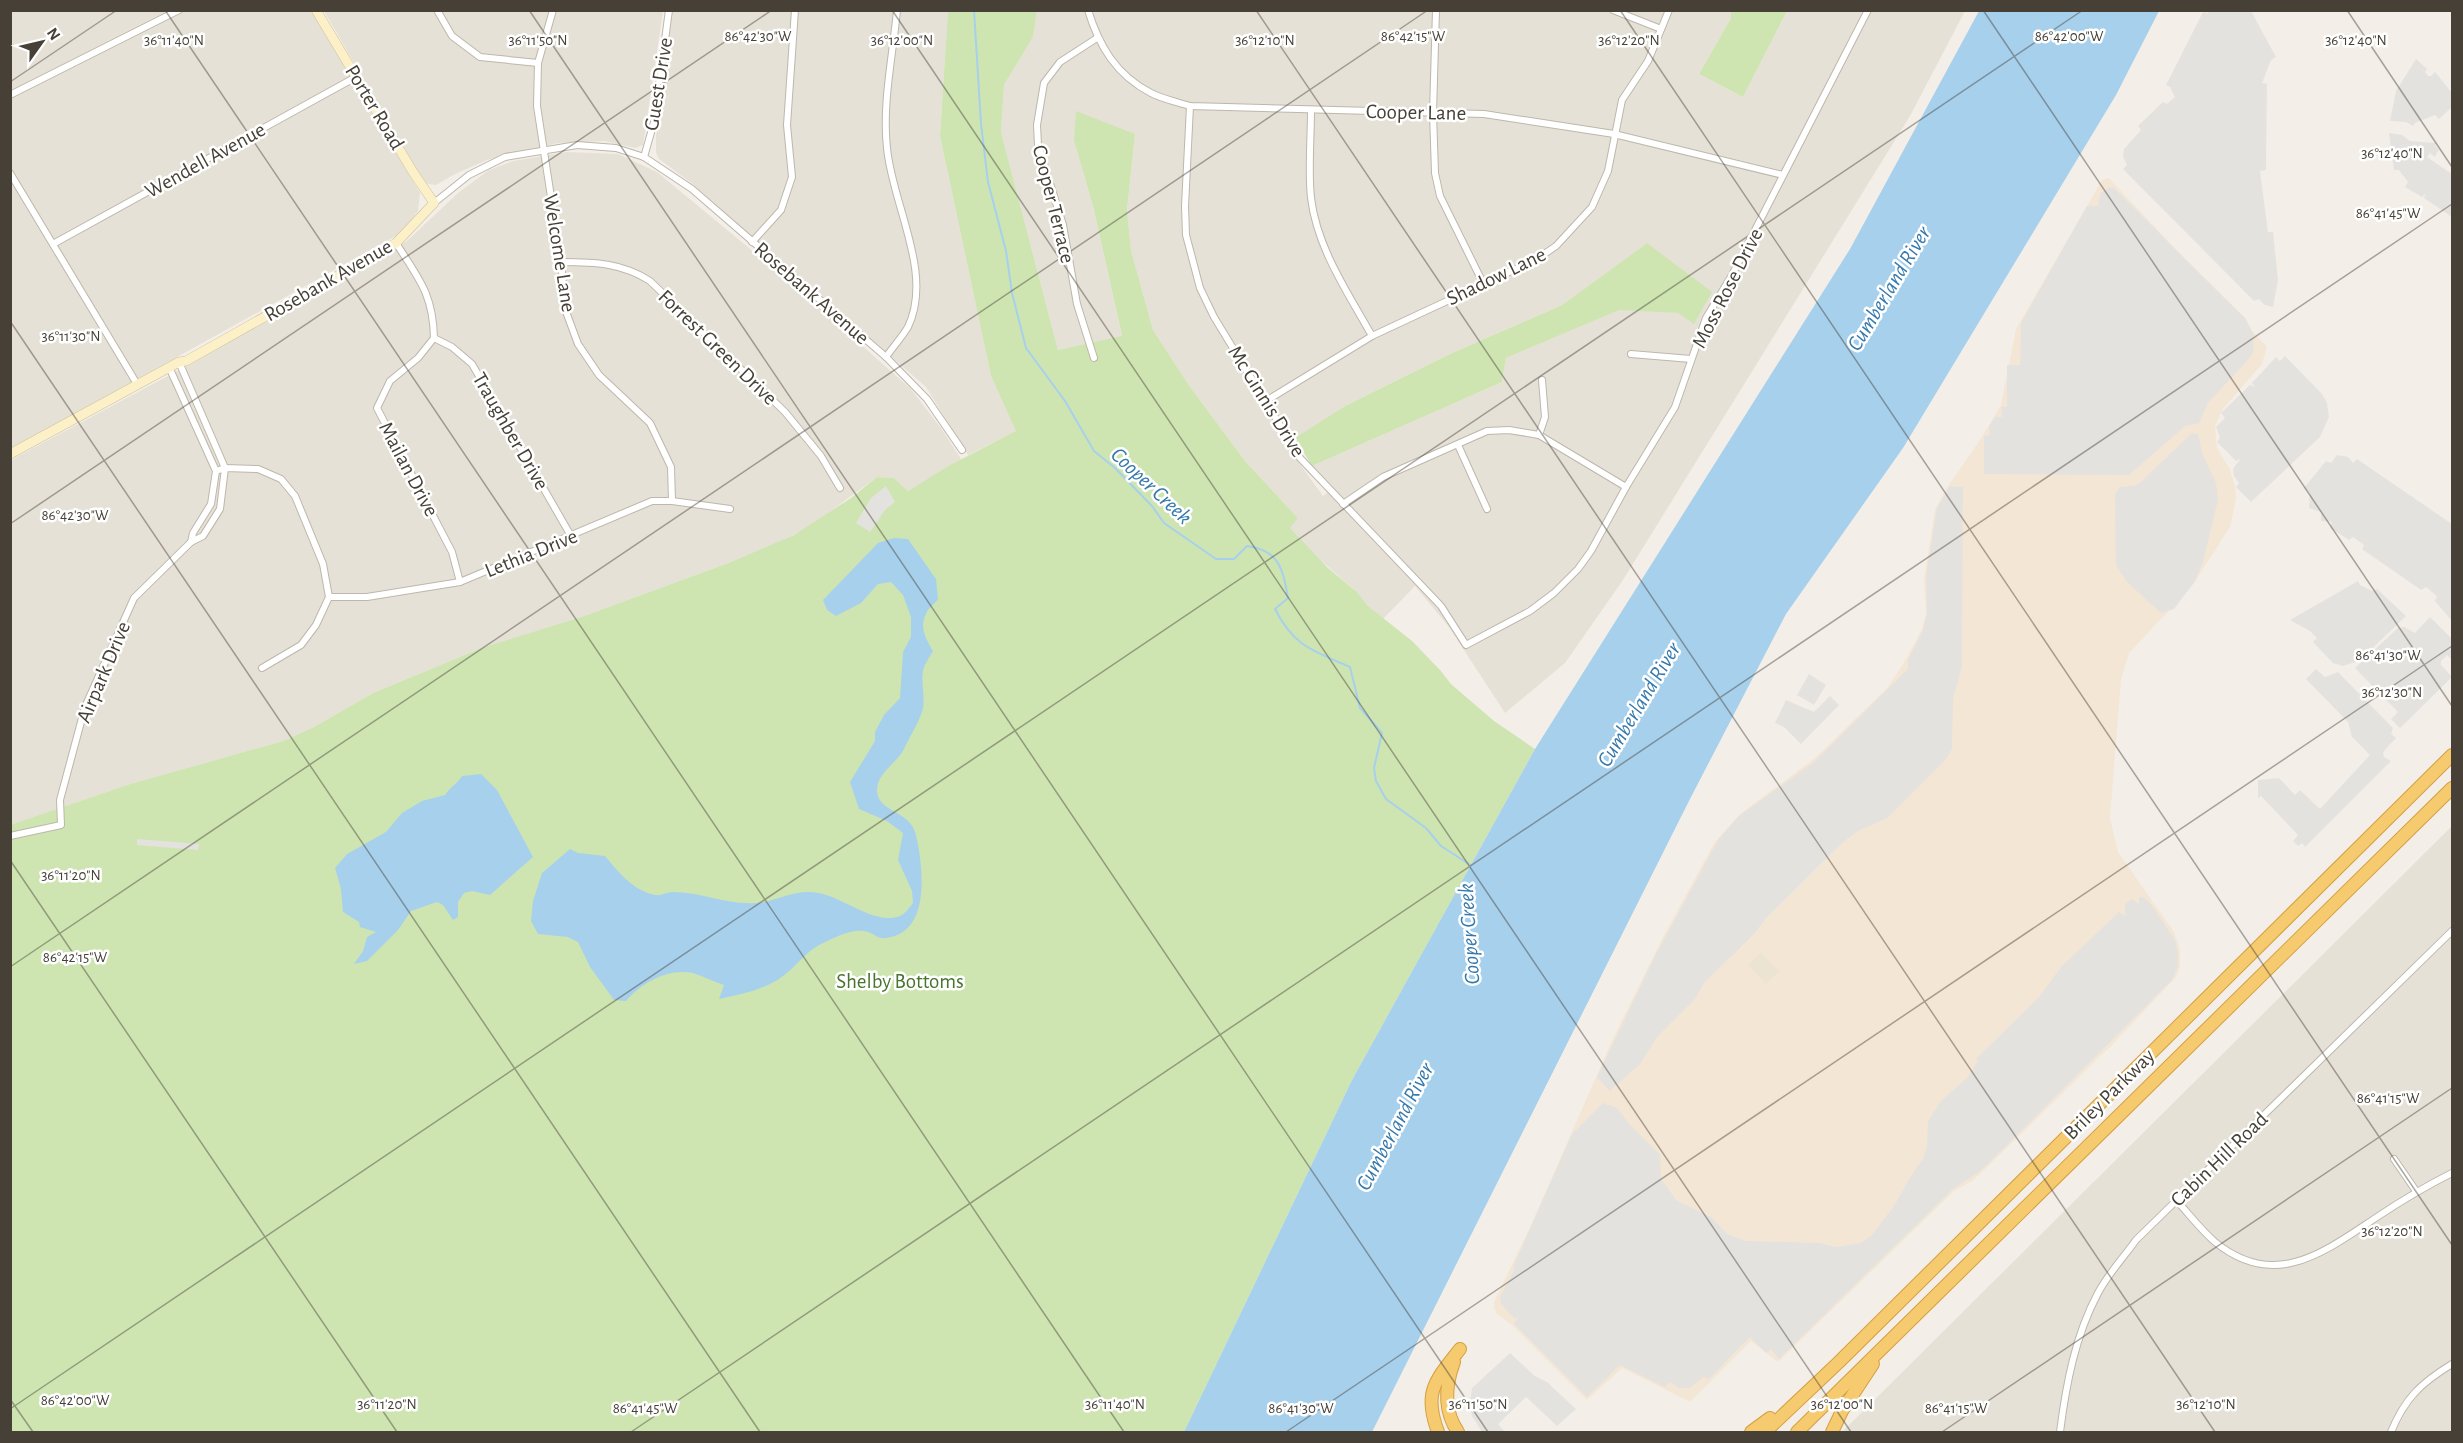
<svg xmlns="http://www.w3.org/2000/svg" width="2463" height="1443" font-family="'Alegreya Sans',sans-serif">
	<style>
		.residential { fill: #e6e1d6; fill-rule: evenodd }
		.commercial { fill: #f4e6d4 }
		.education { fill: #ebe4d2 }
		.green { fill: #cee5b2 }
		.parking { fill: #e4e2df }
		.water { fill: #a7d0ec }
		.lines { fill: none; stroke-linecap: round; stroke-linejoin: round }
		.stream { stroke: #a7d0ec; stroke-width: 2 }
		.street-casing { stroke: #beb7ab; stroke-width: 8 }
		.secondary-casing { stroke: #d0c299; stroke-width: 10 }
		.highway-casing { stroke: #d59f40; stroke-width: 14 }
		.street { stroke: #fff; stroke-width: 6 }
		.secondary { stroke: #fcf0c9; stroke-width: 9 }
		.highway { stroke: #f6ca6f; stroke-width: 12 }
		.ticks { fill: none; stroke: #464037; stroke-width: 1.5; stroke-opacity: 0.45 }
		.labels { text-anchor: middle; stroke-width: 5; stroke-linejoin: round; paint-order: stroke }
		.street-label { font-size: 21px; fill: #464037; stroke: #fff }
		.park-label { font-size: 21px; fill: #48742d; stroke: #fff }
		.water-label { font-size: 22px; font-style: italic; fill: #3679ac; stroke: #fff }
		.ticks-label { font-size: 15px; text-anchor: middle; fill: #464037; stroke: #fff; stroke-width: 5; stroke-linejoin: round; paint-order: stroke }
	</style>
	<rect width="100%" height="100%" fill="#f3efe8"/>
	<g class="residential">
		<path d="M11 11H312L420 193 418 211 401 233 11 449Z"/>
		<path d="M324 11H663L643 145 635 148 605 141 558 143 487 160 455 174 436 185 424 183Z"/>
		<path d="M671 11H948L940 136 991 376 1017 431 968 455 926 387 690 182 659 159 656 153V137Z"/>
		<path d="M1037 11H1731V18L1699 74 1743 97 1787 11H1965L1910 116 1623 580 1565 663 1505 713 1449 627 1415 586 1383 619 1368 606 1357 592 1301 543 1289 528 1298 518 1245 461 1188 384 1153 330 1131 250 1127 210 1135 134 1074 141 1093 206 1122 337 1058 350 1001 132 1004 85 1033 37ZM1647 243 1678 313 1619 309 1506 358 1502 382 1312 466 1334 488 1323 496 1286 445 1345 406 1450 354 1562 305Z"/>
		<path d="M567 152 618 154 657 172 789 281 910 388 941 428 961 459 908 491 894 478 877 477 809 527 779 542 731 562 584 616 484 647 373 693 314 727 283 741 130 784 11 825V460L192 363 407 241 458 193 489 170 513 161Z"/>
		<path d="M2452 826V1432H1843L1845 1429Z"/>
	</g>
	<path class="commercial" d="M2109 178 2267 347 2262 364 2222 410 2215 426 2217 448 2229 468 2235 486 2236 499 2230 527 2192 586 2129 653 2121 679 2110 818 2118 852 2174 932 2180 949V967L2176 977 2114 1043 1985 1169 1972 1181 1954 1191 1778 1362 1751 1341 1690 1402 1622 1368 1587 1400 1512 1325 1497 1314 1494 1308V1302L1531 1225 1611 1043 1661 941 1714 843 1740 814 1815 758 1888 687 1905 661 1922 629 1926 613 1924 579 1935 510 1946 489 1980 440 2001 405 2016 329 2102 180Z"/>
	<path class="education" d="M1761 953 1779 971 1766 984 1748 965Z"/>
	<g class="green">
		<path d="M948 10 1037 11 1033 37 1004 85 1001 132 1058 350 1122 336 1093 206 1074 141 1076 111 1135 134 1127 210 1131 250 1153 330 1188 384 1245 461 1298 518 1290 528 1328 568 1357 592 1368 606 1412 641 1440 670 1451 684 1494 721 1535 749 1352 1080 1184 1432H11L10 825 130 784 283 741 314 727 373 693 484 647 584 616 731 562 794 535 851 498 877 477 894 478 908 491 950 465 1016 431 991 376 940 136Z"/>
		<path d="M1731 11H1787L1743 97 1699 74 1731 18Z"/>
		<path d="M1647 243 1712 292 1694 324 1678 313 1619 310 1506 358 1502 382 1312 466 1295 438 1345 406 1450 354 1562 305Z"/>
	</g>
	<g class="parking">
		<path d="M2207 11H2251L2276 57 2271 60 2262 83 2267 84 2266 170 2260 171 2268 232H2273L2278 280 2273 307 2265 305 2259 299 2254 301 2123 169 2127 165 2123 157 2124 149 2141 130 2138 126 2163 102 2167 104 2175 97 2170 87 2166 85 2202 14 2204 12 2208 14Z"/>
		<path d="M2416 59 2427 69 2425 72 2428 76H2431L2435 72 2452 93V107L2439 119 2435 115 2415 123 2413 126 2406 122 2390 121 2396 91Z"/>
		<path d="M2389 133 2402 135 2410 141 2436 143 2435 146 2439 149 2435 157 2430 153 2427 157 2452 174V217L2424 198 2426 193 2422 197 2405 187 2408 182 2399 170H2394Z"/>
		<path d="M2109 187 2114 188 2246 319 2254 335 2253 352 2248 360 2208 403 2199 423 2185 426 2129 475 1984 474V436L1990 435 1989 427 1995 417H2002L2001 407H2007V365H2020L2021 323 2087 206H2098L2100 194Z"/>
		<path d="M2285 356 2322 394 2327 403 2329 417 2320 437 2251 502 2236 487 2239 483 2234 476 2233 469 2241 458 2236 461 2217 442 2220 438 2216 427 2225 418 2221 413 2250 385 2255 387 2252 383 2276 357 2280 361Z"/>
		<path d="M2192 433 2198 434 2202 453 2216 483 2218 500 2203 562 2195 581 2174 609 2161 613 2127 582 2116 565 2115 494 2120 487 2135 486 2141 482Z"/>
		<path d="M2337 455 2348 457 2353 463 2357 459 2452 524V621L2435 601 2437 596 2426 587 2421 590 2362 549 2364 545 2353 537 2349 540 2330 528 2332 522 2321 521V512L2309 508 2310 493 2304 488 2326 461 2331 463Z"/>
		<path d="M886 486 895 502 885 510 870 532 856 523 871 498Z"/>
		<path d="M1950 486 1963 487 1962 666 1953 699 1952 749 1946 759 1887 818 1858 831 1843 842 1766 918 1755 933 1704 983 1695 999 1657 1037 1640 1064 1610 1091 1597 1077 1654 958 1718 840 1739 816 1814 762 1908 669V660L1923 630 1927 613 1926 576 1937 508Z"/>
		<path d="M2358 581 2360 585 2372 591 2377 589 2406 616 2359 661 2343 666 2333 663 2313 642 2317 638 2310 631 2290 620Z"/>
		<path d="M2430 617 2452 639V657L2451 659 2447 655 2441 661V665L2452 677 2400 728 2391 719 2398 712 2355 668 2398 628 2404 627 2415 633Z"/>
		<path d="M2316 669 2325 677 2338 672 2393 728 2391 734 2396 738 2383 752 2384 757 2391 761 2305 847 2302 843 2298 846 2293 841 2298 835 2261 796 2258 798V780L2279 778 2295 795 2300 790 2320 809 2370 755 2352 737 2348 722 2306 679Z"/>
		<path d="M1809 674 1826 685 1814 705 1797 695Z"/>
		<path d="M1830 696 1839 705 1801 744 1784 727 1775 723 1786 700 1814 712Z"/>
		<path d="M137 839 199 844 198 850 137 845Z"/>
		<path d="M2139 897H2143L2151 904 2175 940 2178 953V966L2172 980 1996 1156 1979 1172 1953 1189 1779 1359 1771 1349 1766 1353 1750 1337 1709 1379 1703 1377 1690 1388H1679L1670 1382 1665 1387 1620 1365 1587 1397 1514 1324 1519 1316 1515 1319 1501 1304 1500 1297 1514 1270 1513 1267 1572 1134 1603 1103 1617 1108 1631 1126 1660 1155 1661 1179 1677 1201 1711 1217 1727 1234 1746 1241 1820 1243 1835 1247 1861 1243 1872 1235 1894 1206 1912 1174 1923 1159 1927 1146 1928 1121 1941 1101 1968 1077 1978 1061 1976 1059 2039 997 2061 967 2119 912 2125 916V904L2132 899 2139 904Z"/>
		<path d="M1510 1353 1535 1376 1547 1382 1576 1409 1557 1426 1526 1397 1498 1424 1505 1432H1482L1472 1416 1470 1403 1472 1388Z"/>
	</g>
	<g class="water">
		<path d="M1979 11H2159L2116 95 1903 448 1786 614 1691 797 1372 1432H1184L1352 1080 1509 796 1535 749 1850 249Z"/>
		<path d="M894 538 908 539 936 579 938 599C935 604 928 608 926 614 919 627 926 640 933 651 930 657 924 664 923 671 921 683 925 696 923 708 920 721 910 736 904 749 897 763 877 773 877 790 877 813 910 809 916 835 923 866 932 934 885 938 879 939 874 934 868 932 853 927 834 938 821 944 805 952 797 966 783 976 765 990 741 994 719 999L724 985C714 982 703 976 693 973 667 968 642 983 626 1001L614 1000 590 967 578 942 568 937 538 934 531 921 533 901 542 873 570 849 578 853 605 856C618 872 634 891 655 895 661 896 667 892 673 892 704 892 733 908 764 902 782 898 799 889 818 893 843 897 876 926 900 916 905 914 909 908 913 903L912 891 898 860 903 833 887 821 859 809 850 782 875 741V732L884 715 900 698 903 652 911 637V617L903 595 891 582 878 584 861 603 836 616 827 610 823 600 878 543Z"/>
		<path d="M481 774 497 790 533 857 490 895 472 891 464 893 458 902V917L453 920 443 905 437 902 411 911 398 930 367 961 354 964 363 951 367 937 376 932 360 927 359 922 343 912 341 889 335 868 347 854 386 832 402 813 422 801 445 795C450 787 458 783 462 776Z"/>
	</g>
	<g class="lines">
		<path class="stream" d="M974 10 981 124 988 182 1006 251 1012 293 1026 348 1065 401 1094 451 1115 468 1152 506 1164 523 1216 559H1234L1247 546C1279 550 1283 569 1288 598L1275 609C1294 647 1314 651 1350 667L1360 708 1382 733 1374 768 1376 781 1386 799 1426 828 1441 846 1472 866"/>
		<g class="street-casing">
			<g id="street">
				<path d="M437 10 452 36 480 57 538 63"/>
				<path d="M553 10 538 63 537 106 561 262 565 309 578 344 599 375 650 423 671 467 672 501"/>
				<path d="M1088 10C1099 46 1116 75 1151 93 1162 99 1178 102 1190 106L1484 114 1614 134 1783 175"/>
				<path d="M1436 10 1433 113 1435 173 1440 196 1483 283"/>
				<path d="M1613 10 1661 29"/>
				<path d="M10 95 179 10"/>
				<path d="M1190 106 1185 206 1186 235 1200 288 1214 317 1300 458 1441 606 1466 645 1530 611 1554 593 1578 569 1591 551 1626 487 1675 407 1706 318 1732 275 1868 10"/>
				<path d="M1311 110C1311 139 1308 170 1311 198 1317 248 1348 293 1372 336"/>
				<path d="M644 157 654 122 669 10"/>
				<path d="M10 173 137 384"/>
				<path d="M434 203 469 175 505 157 577 145 616 148 644 157 692 189 886 357 927 399 962 450"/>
				<path d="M752 242 781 210 792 177 787 125 795 10"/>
				<path d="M396 243C419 279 433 294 434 338L452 347 472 364 571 536"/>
				<path d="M53 244 356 77"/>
				<path d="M561 262C595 262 622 263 650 281L785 412 821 456 840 488"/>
				<path d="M434 338 418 358 390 381 377 408 452 552 460 582"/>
				<path d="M1631 354 1691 359"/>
				<path d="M886 357C893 347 902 337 908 327 934 273 892 204 887 148 882 103 893 55 897 10"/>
				<path d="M1094 358 1077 304 1063 225 1038 145 1037 125 1044 83 1060 62 1097 38"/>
				<path d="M169 367 216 471 211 504 193 533 191 542"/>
				<path d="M1266 401 1372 336 1537 259 1556 246 1592 207 1608 171 1622 100 1648 61 1669 10"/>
				<path d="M1539 435 1545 417 1542 380"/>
				<path d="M1458 445 1487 509"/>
				<path d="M216 471 225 468 258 469 281 479 295 496 323 564 329 597 316 625 301 645 262 668"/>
				<path d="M1343 504 1383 477 1487 431 1509 430 1539 435 1626 487"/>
				<path d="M329 597H367L460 582 652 501H672L730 509"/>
				<path d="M10 836 61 825 60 800 85 707 134 598 191 542 203 536 220 509 225 468 179 362"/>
				<path d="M2394 1159 2416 1191"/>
				<path d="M2177 1201C2189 1214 2201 1230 2215 1242 2275 1291 2324 1252 2377 1217 2401 1201 2426 1186 2452 1173"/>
				<path d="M2060 1432C2066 1385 2075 1336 2098 1293 2108 1274 2124 1257 2136 1240L2452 931"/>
				<path d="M2391 1432C2405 1398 2421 1383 2452 1364"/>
			</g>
		</g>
		<g class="secondary-casing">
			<path id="secondary" d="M10 454 179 362 186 361 396 243 434 203 413 172 316 10"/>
		</g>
		<g class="highway-casing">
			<g id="highway">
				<path d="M1454 1362C1445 1386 1443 1410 1458 1432"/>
				<path d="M1438 1432C1423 1392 1435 1381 1460 1349"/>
				<path d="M1751 1432 1770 1418"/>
				<path d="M1765 1432 1839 1362 2452 755"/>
				<path d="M1797 1432 2452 788"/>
				<path d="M1832 1432 1842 1411 1873 1364"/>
			</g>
		</g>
		<use href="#street" class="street"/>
		<use href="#secondary" class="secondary"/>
		<use href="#highway" class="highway"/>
	</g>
	<path class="ticks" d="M165 10 1124 1432M529 10 1488 1432M892 10 1851 1432M1256 10 2215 1432M1620 10 2452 1245M1983 10 2452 706M2347 10 2452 167M10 82 117 10M10 321 760 1432M10 524 772 10M10 860 397 1432M10 967 1428 10M10 1399 33 1432M10 1409 2083 10M631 1432 2452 204M1286 1432 2452 646M1942 1432 2452 1088"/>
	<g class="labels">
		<g class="street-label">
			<text transform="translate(658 84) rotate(-81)" y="7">Guest Drive</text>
			<text transform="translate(375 107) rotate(59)" y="7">Porter Road</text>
			<text transform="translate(1416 112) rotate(1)" y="7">Cooper Lane</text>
			<text transform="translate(205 160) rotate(-29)" y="7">Wendell Avenue</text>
			<text transform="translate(1054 204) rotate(76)" y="7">Cooper Terrace</text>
			<text transform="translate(560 253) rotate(81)" y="7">Welcome Lane</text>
			<text transform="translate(1496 276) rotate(-26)" y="7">Shadow Lane</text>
			<text transform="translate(328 280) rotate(-30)" y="7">Rosebank Avenue</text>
			<text transform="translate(1727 288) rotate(-63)" y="7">Moss Rose Drive</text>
			<text transform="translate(812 293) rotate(41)" y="7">Rosebank Avenue</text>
			<text transform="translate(718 347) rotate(44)" y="7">Forrest Green Drive</text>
			<text transform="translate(1267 401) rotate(58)" y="7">Mc Ginnis Drive</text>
			<text transform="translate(511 431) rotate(60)" y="7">Traughber Drive</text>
			<text transform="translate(409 469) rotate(62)" y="7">Mailan Drive</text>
			<text transform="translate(531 553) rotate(-22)" y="7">Lethia Drive</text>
			<text transform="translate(103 672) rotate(-67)" y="7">Airpark Drive</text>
			<text transform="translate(2109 1094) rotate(-45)" y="7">Briley Parkway</text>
			<text transform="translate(2219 1159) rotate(-44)" y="7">Cabin Hill Road</text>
		</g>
		<g class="park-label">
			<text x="900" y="988">Shelby Bottoms</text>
		</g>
		<g class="water-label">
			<text transform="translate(1888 288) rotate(-59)" y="8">Cumberland River</text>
			<text transform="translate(1152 485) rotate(43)" y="8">Cooper Creek</text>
			<text transform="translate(1638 704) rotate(-59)" y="8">Cumberland River</text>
			<text transform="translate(1468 934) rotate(-94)" y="8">Cooper Creek</text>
			<text transform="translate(1394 1126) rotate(-62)" y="8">Cumberland River</text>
		</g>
	</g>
	<g class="ticks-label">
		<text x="758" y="41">86°42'30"W</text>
		<text x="1413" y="41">86°42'15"W</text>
		<text x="2069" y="41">86°42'00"W</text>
		<text x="902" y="45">36°12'00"N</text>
		<text x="174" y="45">36°11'40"N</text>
		<text x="538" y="45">36°11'50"N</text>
		<text x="1265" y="45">36°12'10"N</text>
		<text x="1629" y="45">36°12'20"N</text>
		<text x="2356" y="45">36°12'40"N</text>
		<text x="2392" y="158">36°12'40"N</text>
		<text x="2388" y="218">86°41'45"W</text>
		<text x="71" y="341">36°11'30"N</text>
		<text x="75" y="520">86°42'30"W</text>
		<text x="2388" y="660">86°41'30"W</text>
		<text x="2392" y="697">36°12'30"N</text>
		<text x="71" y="880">36°11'20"N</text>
		<text x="75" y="962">86°42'15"W</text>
		<text x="2388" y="1103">86°41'15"W</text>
		<text x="2392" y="1236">36°12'20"N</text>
		<text x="75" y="1405">86°42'00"W</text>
		<text x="387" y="1409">36°11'20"N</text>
		<text x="1115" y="1409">36°11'40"N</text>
		<text x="1478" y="1409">36°11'50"N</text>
		<text x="1842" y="1409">36°12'00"N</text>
		<text x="2206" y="1409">36°12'10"N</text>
		<text x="645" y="1413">86°41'45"W</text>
		<text x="1301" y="1413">86°41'30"W</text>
		<text x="1956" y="1413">86°41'15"W</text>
	</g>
	<rect width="2463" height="1443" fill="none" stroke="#464037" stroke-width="24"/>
	<g transform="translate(42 42) rotate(56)" stroke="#ffffff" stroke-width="4.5" paint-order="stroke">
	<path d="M0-4.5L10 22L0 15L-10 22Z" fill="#464037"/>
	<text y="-9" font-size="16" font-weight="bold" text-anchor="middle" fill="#464037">N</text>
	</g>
</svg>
